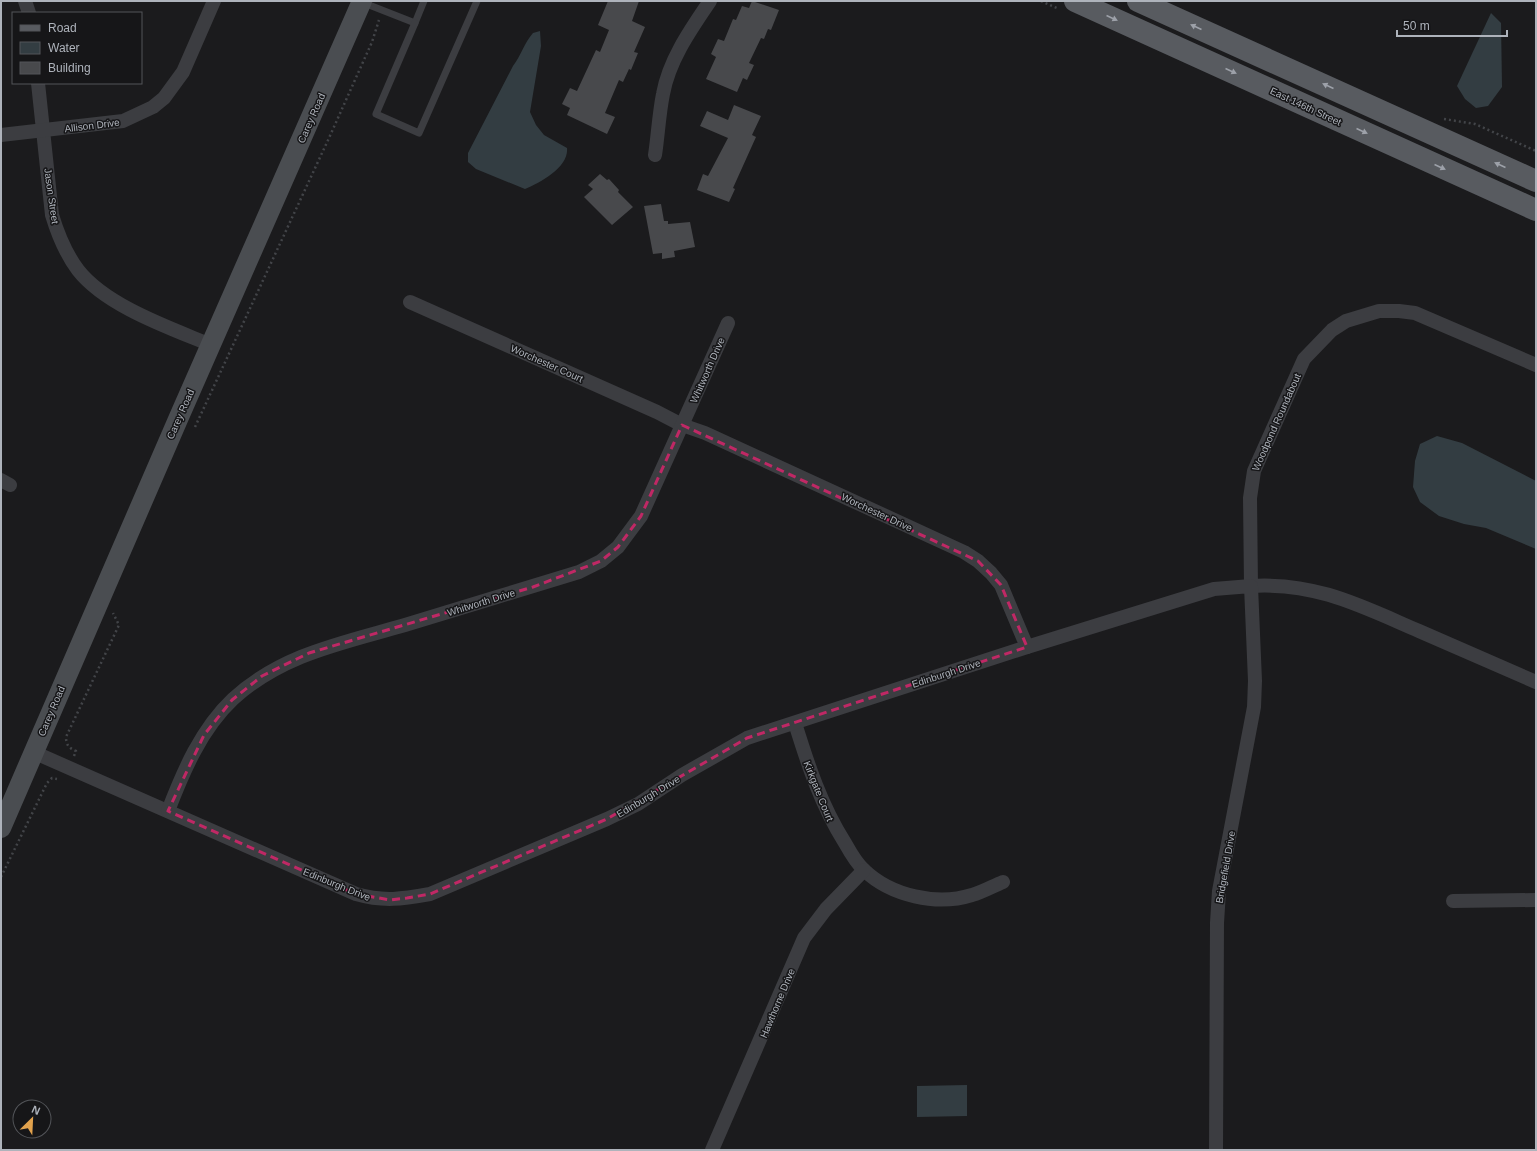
<svg xmlns="http://www.w3.org/2000/svg" width="1537" height="1151" font-family="Arial,sans-serif">
	<style>
		.water { fill: #333d42 }
		.building { fill: #48494c }
		.lines { fill: none; stroke-linecap: round; stroke-linejoin: round }
		.path { stroke: #424448; stroke-width: 2.5; stroke-dasharray: 2 3; stroke-linecap: butt }
		.lane { stroke: #3c3d41; stroke-width: 7 }
		.street { stroke: #3c3d41; stroke-width: 14 }
		.secondary { stroke: #4a4d51; stroke-width: 20 }
		.primary { stroke: #585b60; stroke-width: 22 }
		.oneway { fill: #9da1a9 }
		.marked { fill: none; stroke: #c02865; stroke-width: 3; stroke-dasharray: 8 5; stroke-linejoin: round }
		.labels { text-anchor: middle; stroke-width: 3; stroke-linejoin: round; paint-order: stroke }
		.street-label { font-size: 10px; fill: #aeb3bb; stroke: #161618 }
	</style>
	<rect width="100%" height="100%" fill="#1b1b1d"/>
	<g class="water">
		<path d="M1491 13 1501 23 1502 87 1488 106 1476 108 1465 99 1457 86Z"/>
		<path d="M540 31 541 46 530 112 536 125 544 135 567 148C569 167 541 182 525 189L476 169 468 162V153L513 66C521 56 524 43 533 33Z"/>
		<path d="M1437 436 1462 443 1536 481V549L1486 528 1464 524 1439 516 1420 502 1413 487 1415 461 1420 444Z"/>
		<path d="M967 1085V1116L917 1117V1086Z"/>
	</g>
	<g class="building">
		<path d="M608 1H639L632 21 645 27 634 52 638 53 631 70 629 69 623 82 619 80 605 113 615 117 607 134 567 115 570 108 562 104 570 88 577 91 596 50 600 52 609 30 598 25Z"/>
		<path d="M752 1 779 10 771 30 768 29 764 39 761 38 749 63 754 65 747 80 743 78 737 92 706 79 716 57 711 54 718 39 724 41 733 19 736 20 742 6 749 8Z"/>
		<path d="M734 105 761 116 752 135 756 137 733 188 735 189 729 202 697 190 703 174 708 176 728 138 700 126 707 111 728 120Z"/>
		<path d="M600 174 607 180 609 179 619 190 618 192 633 207 612 225 584 197 593 189 588 185Z"/>
		<path d="M661 204 664 221H668V224L690 222 695 247 674 251 675 257 662 259V253L653 254 644 206Z"/>
	</g>
	<g class="lines">
		<g class="path">
			<path d="M1041 1 1059 9"/>
			<path d="M1444 119 1475 124 1536 151"/>
			<path d="M195 427 329 138 372 42 379 20"/>
			<path d="M74 756 76 751C69 748 66 745 66 737L119 625 113 613"/>
			<path d="M1 877 47 783 52 778 57 779"/>
		</g>
		<g class="lane">
			<path d="M364 3 415 23 424 1"/>
			<path d="M415 23 376 114 419 133 477 1"/>
		</g>
		<g class="street">
			<path d="M25 1 29 13"/>
			<path d="M38 83 52 215C58 235 66 254 78 270 106 306 170 328 211 345"/>
			<path d="M1 135 123 121 153 107 164 98 183 72 214 1"/>
			<path d="M655 155C658 135 659 114 663 94 669 60 691 29 710 1"/>
			<path d="M410 302 657 412 682 425 705 433 964 552 978 561 991 573 1001 585 1027 647"/>
			<path d="M1536 365 1415 313 1399 311H1379L1346 321 1332 330 1304 359 1254 471 1250 498 1251 586C1316 582 1361 606 1419 631 1458 648 1497 665 1536 682"/>
			<path d="M1 480 10 485"/>
			<path d="M795 723C808 765 821 805 845 843 850 852 856 863 864 870 891 896 937 906 972 895 983 892 993 886 1003 882"/>
			<path d="M33 752 356 894C384 902 402 899 430 894L607 819 638 804 682 775 747 738 1027 647 1214 589 1251 586 1255 681 1254 707 1219 891 1217 923 1216 1150"/>
			<path d="M168 811C183 772 201 729 233 699 282 654 343 643 405 625 463 607 521 590 579 572L601 561 618 547 641 516 728 323"/>
			<path d="M1453 901 1536 900"/>
			<path d="M712 1150 804 938 826 909 864 870"/>
		</g>
		<path class="secondary" d="M1 828 179 417 362 1"/>
		<g class="primary">
			<path d="M1075 1 1536 210"/>
			<path d="M1138 1 1536 181"/>
		</g>
	</g>
	<defs><path id="oneway-solid" d="M-6-.8H1V-3.2L6.5 0L1 3.2V.8H-6Z"/></defs>
	<g class="oneway">
		<use href="#oneway-solid" transform="translate(1112 18) rotate(24)"/>
		<use href="#oneway-solid" transform="translate(1196 27) rotate(-156)"/>
		<use href="#oneway-solid" transform="translate(1231 71) rotate(24)"/>
		<use href="#oneway-solid" transform="translate(1328 86) rotate(-156)"/>
		<use href="#oneway-solid" transform="translate(1362 131) rotate(24)"/>
		<use href="#oneway-solid" transform="translate(1500 165) rotate(-156)"/>
		<use href="#oneway-solid" transform="translate(1440 167) rotate(24)"/>
	</g>
	<path class="marked" d="M682 425 978 561 1001 585 1027 647 747 738 607 819 430 894 407 898 390 900 356 894 168 811 204 735 232 700 262 676 309 653 533 587 601 561 618 547 641 516Z"/>
	<g class="labels">
		<g class="street-label">
			<text transform="translate(1306 106) rotate(25)" y="4">East 146th Street</text>
			<text transform="translate(311 118) rotate(-66)" y="4">Carey Road</text>
			<text transform="translate(92 125) rotate(-7)" y="4">Allison Drive</text>
			<text transform="translate(52 196) rotate(82)" y="4">Jason Street</text>
			<text transform="translate(547 363) rotate(24)" y="4">Worchester Court</text>
			<text transform="translate(707 370) rotate(-66)" y="4">Whitworth Drive</text>
			<text transform="translate(180 414) rotate(-66)" y="4">Carey Road</text>
			<text transform="translate(1276 422) rotate(-66)" y="4">Woodpond Roundabout</text>
			<text transform="translate(877 512) rotate(25)" y="4">Worchester Drive</text>
			<text transform="translate(481 602) rotate(-17)" y="4">Whitworth Drive</text>
			<text transform="translate(946 673) rotate(-18)" y="4">Edinburgh Drive</text>
			<text transform="translate(51 711) rotate(-67)" y="4">Carey Road</text>
			<text transform="translate(819 791) rotate(68)" y="4">Kirkgate Court</text>
			<text transform="translate(648 796) rotate(-31)" y="4">Edinburgh Drive</text>
			<text transform="translate(1225 867) rotate(-80)" y="4">Bridgefield Drive</text>
			<text transform="translate(337 884) rotate(22)" y="4">Edinburgh Drive</text>
			<text transform="translate(777 1003) rotate(-67)" y="4">Hawthorne Drive</text>
		</g>
	</g>
	<rect width="1537" height="1151" fill="none" stroke="#aeb3bb" stroke-width="4"/>
	<rect x="12" y="12" width="130" height="72" fill="#161618" stroke="#535559"/>
	<rect x="20" y="25" width="20" height="6" fill="#585b60" stroke="#535559"/>
	<text x="48" y="32" font-size="12" fill="#aeb3bb">Road</text>
	<rect x="20" y="42" width="20" height="12" fill="#333d42" stroke="#535559"/>
	<text x="48" y="52" font-size="12" fill="#aeb3bb">Water</text>
	<rect x="20" y="62" width="20" height="12" fill="#48494c" stroke="#535559"/>
	<text x="48" y="72" font-size="12" fill="#aeb3bb">Building</text>
	<g transform="translate(32 1119) rotate(24)"><circle r="19" fill="#161618" stroke="#535559"/>
	<path d="M0-3L7 15L0 10L-7 15Z" fill="#e2a24d"/>
	<text y="-6" font-size="11" font-weight="bold" text-anchor="middle" fill="#aeb3bb">N</text>
	</g>
	<path d="M1397 30v6h110v-6" fill="none" stroke="#aeb3bb" stroke-width="2"/>
	<text x="1403" y="30" font-size="12" fill="#aeb3bb" stroke="#161618" stroke-width="3" paint-order="stroke">50 m</text>
</svg>
